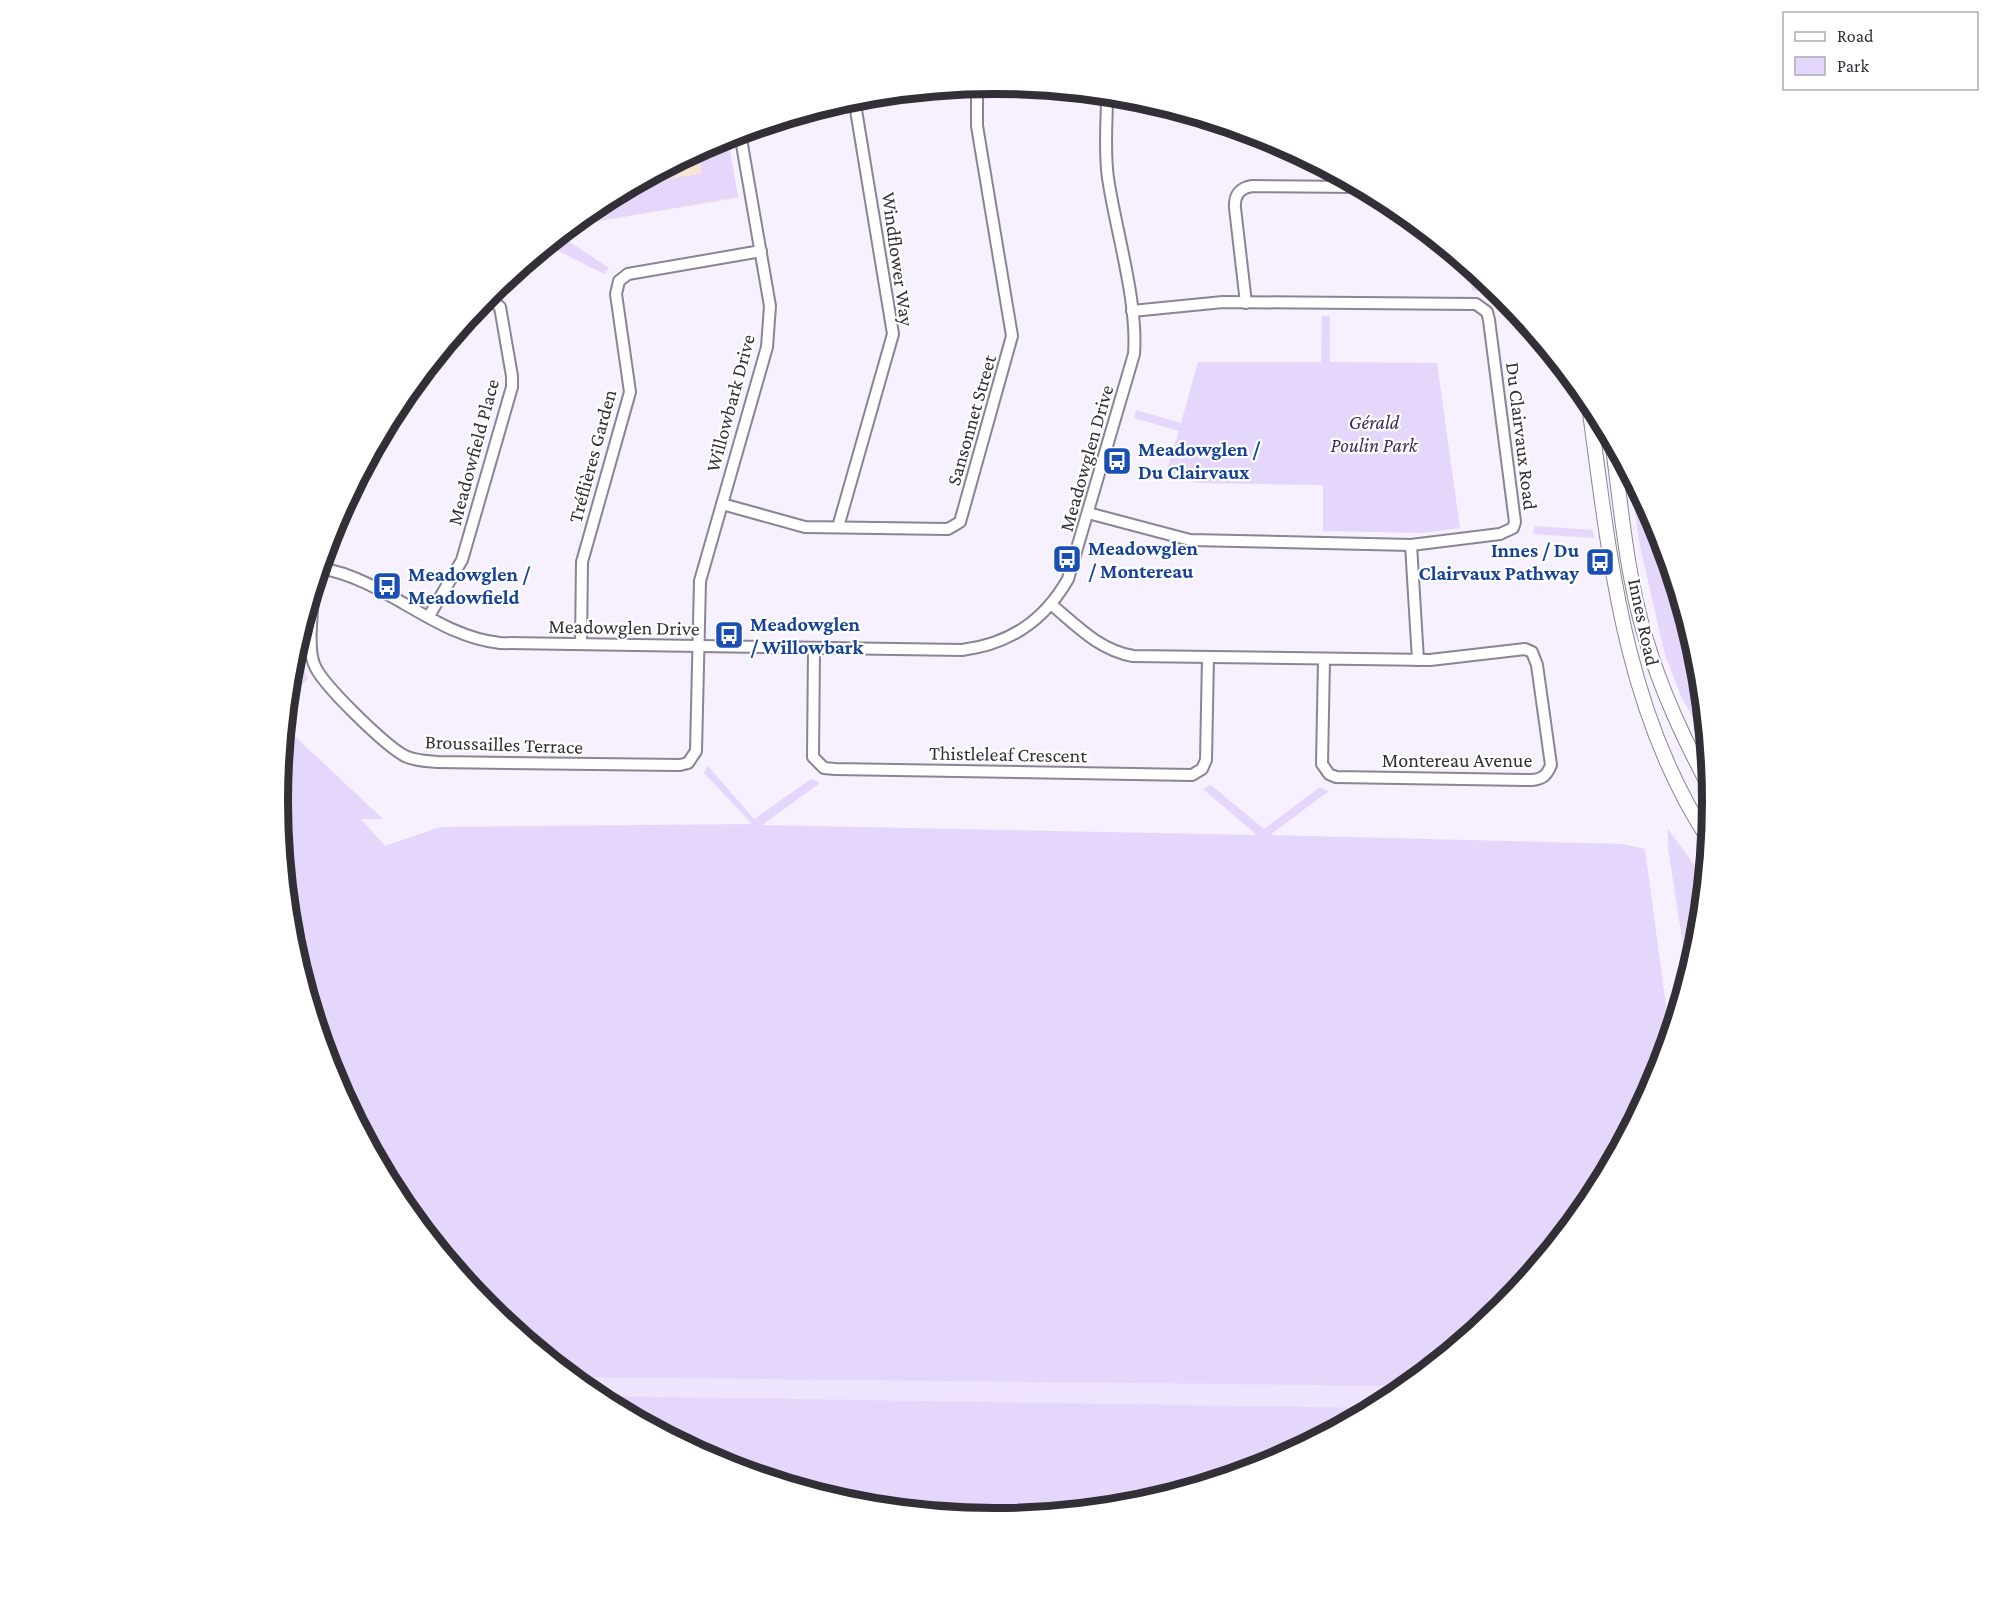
<svg xmlns="http://www.w3.org/2000/svg" width="1990" height="1603" font-family="'Crimson Pro',serif">
	<style>
		.built { fill: #eee4fd }
		.education { fill: #f8e6d5 }
		.green { fill: #e5d7fb }
		.lines { fill: none; stroke-linecap: round; stroke-linejoin: round }
		.minor-casing { stroke: #8a8495; stroke-width: 14 }
		.major-casing { stroke: #8a8495; stroke-width: 16 }
		.minor { stroke: #fff; stroke-width: 10 }
		.major { stroke: #fff; stroke-width: 14 }
		.labels { text-anchor: middle; stroke-width: 4.5; stroke-linejoin: round; paint-order: stroke }
		.street-label { font-size: 20px; fill: #322f36; stroke: #fff }
		.park-label { font-size: 20px; font-style: italic; fill: #422b5e; stroke: #fff }
		.transit-label { font-size: 20px; font-weight: bold; fill: #164399; stroke: #fff; text-anchor: start }
		.rim { fill: none; stroke: #322f36; stroke-width: 8 }
	</style>
	<rect width="100%" height="100%" fill="#f6f0ff"/>
	<path class="built" d="M569 1376 1410 1385 1393 1398 1269 1465 1135 1505 995 1519 855 1505 720 1464 596 1398Z"/>
	<path class="education" d="M727 136 738 198 570 226 597 205Z"/>
	<g class="green">
		<path d="M709 145H729L738 197 570 226 597 205 637 183 701 174 700 150Z"/>
		<path d="M559 235 609 268 604 274 547 245Z"/>
		<path d="M1469 267 1479 275 1481 291H1472Z"/>
		<path d="M1322 316H1330V362L1437 363 1460 528 1423 533 1323 531V485L1196 483 1165 474 1179 431 1134 418 1136 410 1181 423 1198 362H1321Z"/>
		<path d="M1629 473 1658 527 1699 662 1707 744 1681 696 1665 655 1640 546Z"/>
		<path d="M1535 526 1593 530 1594 538 1533 534Z"/>
		<path d="M302 628V662L308 679 287 700 291 661Z"/>
		<path d="M285 727 383 819H361L385 846 440 827 752 824 704 773 708 766 754 819 811 779 820 783 762 825 1257 835 1203 789 1211 785 1264 829 1320 787 1329 791 1270 835 1623 844 1645 849 1670 1036 1658 1076 1591 1200 1502 1309 1409 1386 571 1377 487 1309 398 1200 332 1076 291 941 278 801Z"/>
		<path d="M1668 829 1705 880 1699 942 1688 978 1668 848Z"/>
		<path d="M594 1396 1375 1408 1269 1465 1135 1505 995 1519 855 1505 720 1464Z"/>
	</g>
	<g class="lines">
		<g class="minor-casing">
			<g id="minor">
				<path d="M1246 303 1235 208C1234 195 1240 188 1252 186L1361 187"/>
				<path d="M722 504 805 527 948 529 960 522 1012 336 977 126V86"/>
				<path d="M1088 513 1190 540 1411 545 1500 534 1513 528 1515 522 1489 320 1487 312 1476 304 1223 302 1132 311"/>
				<path d="M838 527 893 334 854 98"/>
				<path d="M1411 545 1418 660"/>
				<path d="M320 568C386 579 434 636 500 643L962 650C1010 644 1044 621 1068 579L1134 354C1138 301 1116 232 1108 178 1104 151 1107 122 1107 95"/>
				<path d="M313 590C313 610 307 646 314 664 321 684 386 746 405 756 415 761 426 761 437 762L680 765 688 763 696 751 700 581 767 347 770 306 740 133"/>
				<path d="M1052 605C1077 626 1099 650 1133 656L1430 660 1525 649 1532 652 1537 665 1551 765C1547 775 1543 779 1532 780L1336 777 1329 774 1322 764 1324 659"/>
				<path d="M429 616 462 560 512 387V376L500 307 491 300 484 299"/>
				<path d="M581 644 582 562 630 392 616 294 619 281 628 274 761 251"/>
				<path d="M814 648 813 757 824 768 835 769 1192 775 1202 769 1206 760 1208 657"/>
			</g>
		</g>
		<g class="major-casing">
			<g id="major">
				<path d="M1588 398C1609 550 1622 708 1709 840"/>
				<path d="M1612 440C1621 505 1626 573 1645 636 1661 691 1685 741 1712 792"/>
			</g>
		</g>
		<use href="#minor" class="minor"/>
		<use href="#major" class="major"/>
	</g>
	<defs>
		<g id="bus-square" transform="scale(1.5)"><rect x="-9" y="-9" width="18" height="18" rx="4" fill="#1a4fb4" stroke="#fff"/><path d="M-5-6H5V4H4V6H2V4H-2V6H-4V4H-5ZM-3.5-4V0h7V-4ZM-3.5 1.2v1.5H-2V1.2ZM2 1.2v1.5H3.5V1.2Z" fill="#fff"/></g>
	</defs>
	<g fill-rule="evenodd">
		<use href="#bus-square" x="1117" y="461"/>
		<use href="#bus-square" x="1067" y="559"/>
		<use href="#bus-square" x="1600" y="562"/>
		<use href="#bus-square" x="387" y="586"/>
		<use href="#bus-square" x="729" y="635"/>
	</g>
	<g class="labels">
		<g class="street-label">
			<text transform="translate(898 259) rotate(82)" y="7">Windflower Way</text>
			<text transform="translate(730 403) rotate(-75)" y="7">Willowbark Drive</text>
			<text transform="translate(971 420) rotate(-74)" y="7">Sansonnet Street</text>
			<text transform="translate(1522 436) rotate(83)" y="7">Du Clairvaux Road</text>
			<text transform="translate(473 452) rotate(-75)" y="7">Meadowfield Place</text>
			<text transform="translate(592 456) rotate(-75)" y="7">Tréflières Garden</text>
			<text transform="translate(1086 458) rotate(-74)" y="7">Meadowglen Drive</text>
			<text transform="translate(1644 622) rotate(78)" y="7">Innes Road</text>
			<text transform="translate(624 627) rotate(1)" y="7">Meadowglen Drive</text>
			<text transform="translate(504 744) rotate(2)" y="7">Broussailles Terrace</text>
			<text transform="translate(1008 754) rotate(1)" y="7">Thistleleaf Crescent</text>
			<text x="1457" y="767">Montereau Avenue</text>
		</g>
		<g class="park-label">
			<text x="1374" y="429">Gérald<tspan x="1374" dy="23">Poulin Park</tspan></text>
		</g>
		<g class="transit-label">
			<text x="1138" y="456">Meadowglen /<tspan x="1138" dy="23">Du Clairvaux</tspan></text>
			<text x="1088" y="555">Meadowglen<tspan x="1088" dy="23">/ Montereau</tspan></text>
			<text x="1579" y="557" text-anchor="end">Innes / Du<tspan x="1579" dy="23">Clairvaux Pathway</tspan></text>
			<text x="408" y="581">Meadowglen /<tspan x="408" dy="23">Meadowfield</tspan></text>
			<text x="750" y="631">Meadowglen<tspan x="750" dy="23">/ Willowbark</tspan></text>
		</g>
	</g>
	<path d="M0 0H1990V1603H0ZM288 801a707 707 0 1 1 1414 0a707 707 0 1 1-1414 0Z" fill="#fff" fill-rule="evenodd"/>
	<path class="rim" d="M288 801a707 707 0 1 1 1414 0a707 707 0 1 1-1414 0Z"/>
	<rect x="1783" y="12" width="195" height="78" fill="#ffffff" stroke="#adacaf" stroke-width="1.5"/>
	<rect x="1795" y="32" width="30" height="9" fill="#ffffff" stroke="#adacaf" stroke-width="1.5"/>
	<text x="1837" y="42" font-size="18" fill="#322f36">Road</text>
	<rect x="1795" y="57" width="30" height="18" fill="#e5d7fb" stroke="#adacaf" stroke-width="1.5"/>
	<text x="1837" y="72" font-size="18" fill="#322f36">Park</text>
</svg>
